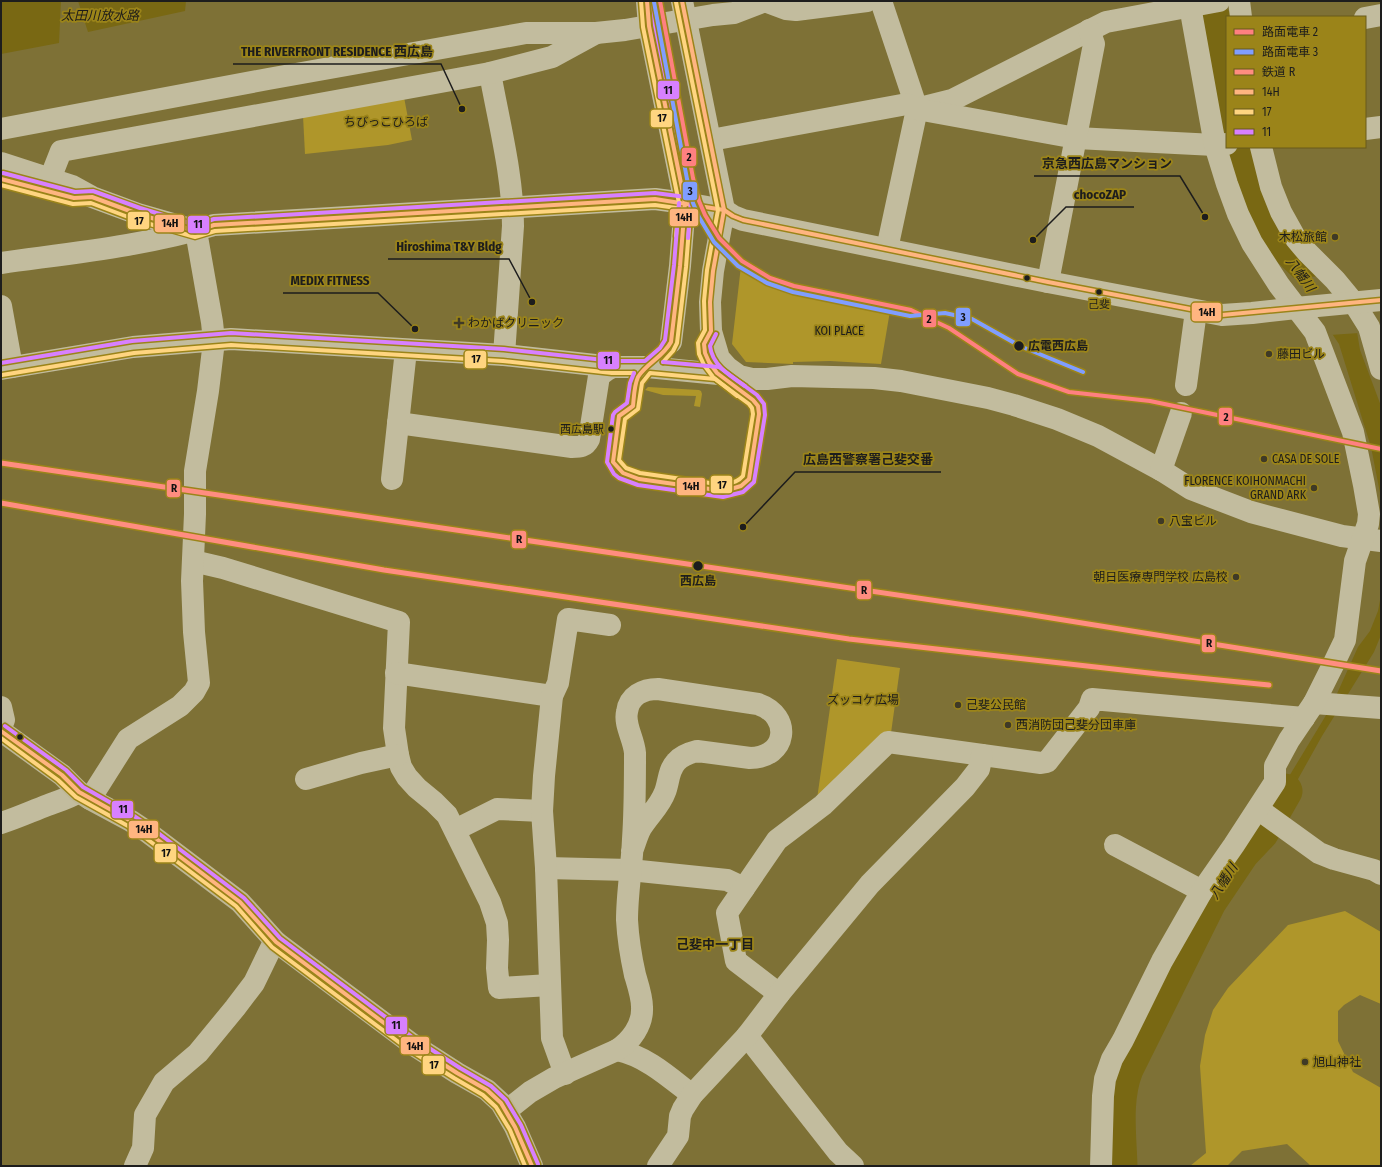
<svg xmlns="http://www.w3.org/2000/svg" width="1382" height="1167" font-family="'Fira Sans Condensed','Noto Sans JP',sans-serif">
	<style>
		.green { fill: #af962a }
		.water { fill: #796813 }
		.pier { fill: #7e7136 }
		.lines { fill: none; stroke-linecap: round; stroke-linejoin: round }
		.river { stroke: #796813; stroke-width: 35 }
		.minor { stroke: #c2bc9e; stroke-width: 22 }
		.tertiary { stroke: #c2bc9e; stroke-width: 22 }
		.secondary { stroke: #beb796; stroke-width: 22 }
		.bus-1-casing { stroke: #9b8419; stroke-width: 7 }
		.bus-2-casing { stroke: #9b8419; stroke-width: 7 }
		.bus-3-casing { stroke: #9b8419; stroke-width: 7 }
		.bus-1 { stroke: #ffb580; stroke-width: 4 }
		.bus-2 { stroke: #ffd580; stroke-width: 4 }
		.bus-3 { stroke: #d880ff; stroke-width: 4 }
		.rail-1-casing { stroke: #9b8419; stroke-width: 8 }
		.rail-1 { stroke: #ff8d80; stroke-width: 5 }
		.tram-1-casing { stroke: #9b8419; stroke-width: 7 }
		.tram-2-casing { stroke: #9b8419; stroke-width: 7 }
		.tram-1 { stroke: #ff8080; stroke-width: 4 }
		.tram-2 { stroke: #809eff; stroke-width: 4 }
		.poi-dot { fill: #3f3a26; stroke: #9b8419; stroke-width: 1.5 }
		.bus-dot { fill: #1d1d1d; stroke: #9b8419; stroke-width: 1.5 }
		.labels { text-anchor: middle; stroke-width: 3.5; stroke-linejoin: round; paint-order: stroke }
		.bus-label { font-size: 11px; fill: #1d1d1d; stroke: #9b8419 }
		.park-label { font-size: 12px; fill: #1d1c1b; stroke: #9b8419 }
		.poi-label { font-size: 12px; fill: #1d1d1d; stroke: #9b8419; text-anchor: start }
		.stop-label { font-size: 12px; font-weight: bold; fill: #1d1d1d; stroke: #9b8419; text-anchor: start }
		.water-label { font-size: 13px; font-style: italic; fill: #1d1c1a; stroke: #9b8419 }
		.neighbourhood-label { font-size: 13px; font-weight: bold; fill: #1d1d1d; stroke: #9b8419 }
		.leader { fill: none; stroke: #1d1d1d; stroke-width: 1.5 }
		.callout-dot { fill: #1d1d1d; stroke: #9b8419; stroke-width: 1.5 }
		.callout-label { font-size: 13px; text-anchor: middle; font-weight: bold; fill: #1d1d1d; stroke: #9b8419; stroke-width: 3.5; stroke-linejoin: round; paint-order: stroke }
		.line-badge { stroke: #9b8419; stroke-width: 1.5 }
		.pale-badge-label { font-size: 11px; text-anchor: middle; font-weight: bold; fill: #111 }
	</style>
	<rect width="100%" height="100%" fill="#7e7136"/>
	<g class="green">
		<path d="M404 97 412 140 388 145 305 154 303 116Z"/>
		<path d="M741 266 763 281 783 289 890 311 881 364 830 361 793 362V364L746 362 732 344Z"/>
		<path d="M648 387 699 390 701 391 702 394 700 407 694 406 696 396 663 395 645 390Z"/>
		<path d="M837 659 900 668 891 733 817 799Z"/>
		<path d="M1345 911 1381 932V1004L1360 995 1344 1005 1338 1011V1041L1353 1072 1381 1088V1166H1311L1287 1144 1242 1151 1227 1166H1190L1206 1153 1200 1066 1205 1035 1213 1010 1228 988 1288 925Z"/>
	</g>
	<g class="water">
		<path d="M1 1H61L59 43 1 54Z"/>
		<path d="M78 1H186L185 11 88 32Z"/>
		<path d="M1200 1C1212 4 1228 4 1233 17H1227V146L1221 120Z"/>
		<path d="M1227 147H1252L1357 332 1360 350 1381 406V498L1371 447 1339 344 1295 279 1276 261 1265 245 1248 215 1235 180Z"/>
		<path d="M1381 595V635L1374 652 1322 736 1293 788 1261 833 1282 788 1331 707 1358 647 1370 631 1378 611Z"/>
	</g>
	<path class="pier" d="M1322 276 1358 331 1359 333 1330 335 1292 278Z"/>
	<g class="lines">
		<path class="river" d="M1120 1166C1119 1134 1114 1099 1126 1069L1209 902 1242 853 1261 833 1285 791"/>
		<g class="minor">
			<path d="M765 1 786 9 796 10 867 1"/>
			<path d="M881 1 917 109 887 249"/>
			<path d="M1239 1 1241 17"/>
			<path d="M1365 18 1381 15"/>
			<path d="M490 73C499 123 513 176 513 226L504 355"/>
			<path d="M924 107 952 100 1106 22 1219 1"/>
			<path d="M1365 129 1381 127"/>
			<path d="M711 140 907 104 917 109 1076 138 1215 145 1227 144"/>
			<path d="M1261 147 1271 187 1281 212 1296 239 1307 252 1335 280 1354 303 1369 327 1381 369"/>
			<path d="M1 163 72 186 92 197 138 214 194 230"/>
			<path d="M50 179 61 151 490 73 552 57 596 33"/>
			<path d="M1 263C72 253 145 246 214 225L655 199 685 203"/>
			<path d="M1048 282 1094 44 1089 30"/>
			<path d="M1 306 12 367"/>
			<path d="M711 331 719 358 728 368 739 376 752 379H767L792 376 874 378 901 381 988 398 1014 405 1057 419 1098 436 1161 470 1191 489 1251 512 1342 536 1381 541"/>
			<path d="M1 369 133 347 231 339 504 355 613 367H647L739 376"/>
			<path d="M1186 385 1196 311"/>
			<path d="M398 423 572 447C580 447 585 447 589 439L599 376 607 370 613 367"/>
			<path d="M1161 470 1181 413"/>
			<path d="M392 479 406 350"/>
			<path d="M193 561 223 568 399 622 394 728 398 755 401 767 407 777 417 788 434 802 447 815 490 902 497 923 498 940 497 968 499 988 550 985"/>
			<path d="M396 673 552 696"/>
			<path d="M1314 703 1381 708"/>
			<path d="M1 707 4 720 1 727"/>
			<path d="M306 779 361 763 398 755"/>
			<path d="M90 799 128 739 180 706 194 692 199 683 194 632 192 581 195 514V471L208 391 214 341 212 322 196 231"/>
			<path d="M1258 809 1319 853 1334 859 1374 870 1381 874"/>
			<path d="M1 823C17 818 32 811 48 805 59 801 69 798 79 792"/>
			<path d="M455 830 497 809 542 811"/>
			<path d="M1115 845 1202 891"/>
			<path d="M546 868 630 870 727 880 744 888"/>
			<path d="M779 994 736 961 727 913 777 840 823 805 888 742 1041 763 1047 762 1089 708 1092 699 1304 718"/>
			<path d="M747 1036 838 1152 853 1166"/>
			<path d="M617 1050C646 1056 669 1077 692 1095"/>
			<path d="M565 1074 552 1038 546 868 542 811 544 776 552 696 558 683 568 619 610 625"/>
			<path d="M506 1111 530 1092 554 1078 617 1050C631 1041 643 1025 642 1007 642 997 638 985 635 975 631 957 628 938 627 920 627 893 632 866 633 839 635 811 635 781 635 753 634 739 624 725 627 712 629 696 643 689 658 689L758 704C793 716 787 758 750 758L697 751C689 753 681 756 676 762 668 771 669 782 665 792 660 806 649 815 641 828 637 835 635 844 632 851"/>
			<path d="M135 1166 143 1148 145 1115 164 1082 198 1053 235 1008 254 983 271 948 276 942"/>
			<path d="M658 1166 678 1136 680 1116 683 1109 692 1095 747 1036 779 994 870 884 965 787 979 769 982 755"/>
			<path d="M1101 1166 1103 1096 1105 1079 1112 1059 1123 1040 1162 961 1202 891 1234 845 1275 782V766L1289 740 1314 703 1334 663 1345 640 1355 561 1368 524 1369 514 1364 485 1353 432 1315 332 1279 285 1252 243 1238 214 1227 184 1215 145 1190 6"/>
		</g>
		<g class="tertiary">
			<path d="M647 1 649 26 685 203 680 266 671 342"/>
			<path d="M682 1 724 210 713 271 710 302 711 331"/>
			<path d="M1 129 268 79 526 33H596L625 30 713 15 734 13 765 1"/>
			<path d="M685 203 724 210 733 216 743 220 1048 282 1222 315 1252 313 1296 308 1381 300"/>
		</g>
		<path class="secondary" d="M1 731 62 775 79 792 90 799 131 821 146 831 240 902 276 942 412 1044 457 1073 487 1090 501 1103 515 1127 532 1166"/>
		<g class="bus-1-casing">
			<g id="bus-1">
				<path d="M647 1 649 26 685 203 680 266 671 342C663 357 647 363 638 377 634 386 634 397 633 406L619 416 613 462 623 473 639 479 724 491 741 486 749 479 759 414 758 406 753 400 717 373 709 362 705 353 704 344 711 331 710 302 713 271 724 210 682 1"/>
				<path d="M1 179 74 198 92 197 138 214 196 231 214 225 655 199 724 210 733 216 743 220 1048 282 1222 315 1381 300"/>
				<path d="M1 731 62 775 79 792 131 821 146 831 240 902 276 942 412 1044 457 1073 487 1090 501 1103 515 1127 532 1166"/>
			</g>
		</g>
		<g class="bus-2-casing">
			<g id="bus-2">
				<path d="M641 1 643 27 679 203 676 236"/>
				<path d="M676 2 718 210 707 270 704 301 705 330 698 343 699 354 704 365 713 377 737 396"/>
				<path d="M1 185 73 204 91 203 136 220 195 237 215 231 655 205 684 209"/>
				<path d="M663 362 673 351 677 343 686 267 691 203"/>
				<path d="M650 373 715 379 749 404 752 408 753 414 743 476C738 482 731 483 724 485L640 473 626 468 619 460 625 419 638 409 642 383Z"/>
				<path d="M2 375 134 353 231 345 503 361 612 373H634"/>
				<path d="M1 738 58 780 76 797 128 826 143 836 236 906 272 947 408 1049 454 1078 483 1095 496 1107 510 1130 525 1166"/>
			</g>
		</g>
		<g class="bus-3-casing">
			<g id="bus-3">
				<path d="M653 1 655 25 691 202 688 238"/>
				<path d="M3 173 75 192 93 191 140 208 196 225 214 219 655 193 686 197"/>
				<path d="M716 334 710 346C712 365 730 376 745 386"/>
				<path d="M1 363 132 341 231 333 504 349 613 361H645L660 348 665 340 674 265 679 203"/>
				<path d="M634 373 630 383 627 403 615 412 613 415 607 462 614 474 619 478 638 485 723 497 743 492 754 482 765 415 764 404 757 395 719 367 663 362"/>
				<path d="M5 726 66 770 83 787 134 816 149 826 244 898 280 938 415 1039 460 1068 491 1086 506 1100 521 1125 538 1164"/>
			</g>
		</g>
		<use href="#bus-1" class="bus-1"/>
		<use href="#bus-2" class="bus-2"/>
		<use href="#bus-3" class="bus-3"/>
		<g class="rail-1-casing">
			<g id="rail-1">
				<path d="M1 463 1020 613 1381 671"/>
				<path d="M1 503 384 570 849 639 1158 674 1269 685"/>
			</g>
		</g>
		<use href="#rail-1" class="rail-1"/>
		<g class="tram-1-casing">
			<path id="tram-1" d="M660 1 693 178 699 201 705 215 719 238 742 261 770 278 794 286 911 310 949 328 1018 374 1069 392 1150 401 1381 449"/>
		</g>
		<g class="tram-2-casing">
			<path id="tram-2" d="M654 2 687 179 693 203 699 217 714 242 738 266 767 283 793 292 910 316 945 313 972 319 1020 346 1083 372"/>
		</g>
		<use href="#tram-1" class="tram-1"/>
		<use href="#tram-2" class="tram-2"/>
	</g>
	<g class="poi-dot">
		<circle cx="1335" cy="237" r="4"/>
		<path d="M457 317h4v4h4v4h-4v4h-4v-4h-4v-4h4z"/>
		<circle cx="1269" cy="354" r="4"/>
		<circle cx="1264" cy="459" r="4"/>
		<circle cx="1314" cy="488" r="4"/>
		<circle cx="1161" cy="521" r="4"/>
		<circle cx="1236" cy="577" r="4"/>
		<circle cx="958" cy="705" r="4"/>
		<circle cx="1008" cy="725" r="4"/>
		<circle cx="1305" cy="1062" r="4"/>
	</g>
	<g class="bus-dot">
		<circle cx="1027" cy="278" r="3.5"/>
		<circle cx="1099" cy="292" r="3.5"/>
		<circle cx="1019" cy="346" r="5.5"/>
		<circle cx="611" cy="429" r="3.5"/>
		<circle cx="698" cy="566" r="5.5"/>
		<circle cx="20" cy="737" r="3.5"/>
	</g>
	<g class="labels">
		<g class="bus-label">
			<text x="1099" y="308">己斐</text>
			<text x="604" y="433" text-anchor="end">西広島駅</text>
		</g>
		<g class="park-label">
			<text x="386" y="126">ちびっこひろば</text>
			<text x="839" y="335">KOI PLACE</text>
			<text x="863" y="704">ズッコケ広場</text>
		</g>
		<g class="poi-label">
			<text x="1327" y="241" text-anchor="end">木松旅館</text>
			<text x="468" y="327">わかばクリニック</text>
			<text x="1277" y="358">藤田ビル</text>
			<text x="1272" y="463">CASA DE SOLE</text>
			<text x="1306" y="485" text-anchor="end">FLORENCE KOIHONMACHI<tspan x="1306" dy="14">GRAND ARK</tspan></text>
			<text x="1169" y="525">八宝ビル</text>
			<text x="1228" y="581" text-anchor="end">朝日医療専門学校 広島校</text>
			<text x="966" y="709">己斐公民館</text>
			<text x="1016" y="729">西消防団己斐分団車庫</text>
			<text x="1313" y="1066">旭山神社</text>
		</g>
		<g class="stop-label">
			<text x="1028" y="350">広電西広島</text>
			<text x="698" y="585" text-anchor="middle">西広島</text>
		</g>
		<g class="water-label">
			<text x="100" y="20">太田川放水路</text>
			<text transform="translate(1301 274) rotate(54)" y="5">八幡川</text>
			<text transform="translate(1223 881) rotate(-57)" y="5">八幡川</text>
		</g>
		<g class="neighbourhood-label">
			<text x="715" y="949">己斐中一丁目</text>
		</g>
	</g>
	<path class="leader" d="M462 109L441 64H233M1205 217L1180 176H1034M1033 240L1066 207H1134M532 302L509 259H388M415 329L378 293H283M743 527L795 472H941"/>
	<g class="callout-dot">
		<circle cx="462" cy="109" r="4"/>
		<circle cx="1205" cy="217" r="4"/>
		<circle cx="1033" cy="240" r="4"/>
		<circle cx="532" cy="302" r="4"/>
		<circle cx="415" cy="329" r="4"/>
		<circle cx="743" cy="527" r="4"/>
	</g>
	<g class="callout-label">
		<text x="337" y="56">THE RIVERFRONT RESIDENCE 西広島</text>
		<text x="1107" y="168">京急西広島マンション</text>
		<text x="1100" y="199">chocoZAP</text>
		<text x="449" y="251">Hiroshima T&amp;Y Bldg</text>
		<text x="330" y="285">MEDIX FITNESS</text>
		<text x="868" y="464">広島西警察署己斐交番</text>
	</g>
	<g class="line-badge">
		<rect x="657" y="80" width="23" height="20" rx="4" fill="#d880ff"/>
		<rect x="650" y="109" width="23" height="19" rx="4" fill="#ffd580"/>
		<rect x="681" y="147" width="16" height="20" rx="4" fill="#ff8080"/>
		<rect x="682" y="181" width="16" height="20" rx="4" fill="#809eff"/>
		<rect x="669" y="208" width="30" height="19" rx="4" fill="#ffb580"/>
		<rect x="127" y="211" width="23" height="19" rx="4" fill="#ffd580"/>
		<rect x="154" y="214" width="31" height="19" rx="4" fill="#ffb580"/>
		<rect x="187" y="215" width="23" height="19" rx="4" fill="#d880ff"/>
		<rect x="1191" y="302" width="31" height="20" rx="4" fill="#ffb580"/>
		<rect x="955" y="307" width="16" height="20" rx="4" fill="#809eff"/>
		<rect x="922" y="309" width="15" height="19" rx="4" fill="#ff8080"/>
		<rect x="464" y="350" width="23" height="19" rx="4" fill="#ffd580"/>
		<rect x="597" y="351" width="23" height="19" rx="4" fill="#d880ff"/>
		<rect x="1218" y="407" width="15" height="19" rx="4" fill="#ff8080"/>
		<rect x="710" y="475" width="23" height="19" rx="4" fill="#ffd580"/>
		<rect x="676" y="477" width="30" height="19" rx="4" fill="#ffb580"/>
		<rect x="166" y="479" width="15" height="19" rx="4" fill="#ff8d80"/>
		<rect x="511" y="530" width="16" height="19" rx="4" fill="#ff8d80"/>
		<rect x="856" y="580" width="16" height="20" rx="4" fill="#ff8d80"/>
		<rect x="1201" y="634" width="15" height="19" rx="4" fill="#ff8d80"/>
		<rect x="111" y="800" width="23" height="19" rx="4" fill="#d880ff"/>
		<rect x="128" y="820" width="31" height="19" rx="4" fill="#ffb580"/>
		<rect x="154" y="843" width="23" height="20" rx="4" fill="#ffd580"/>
		<rect x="385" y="1016" width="23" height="19" rx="4" fill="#d880ff"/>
		<rect x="400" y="1036" width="30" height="19" rx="4" fill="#ffb580"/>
		<rect x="422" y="1055" width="23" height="20" rx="4" fill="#ffd580"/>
	</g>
	<g class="pale-badge-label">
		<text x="668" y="94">11</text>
		<text x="662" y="122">17</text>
		<text x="689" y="161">2</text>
		<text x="690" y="195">3</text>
		<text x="684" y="221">14H</text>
		<text x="139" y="225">17</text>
		<text x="170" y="227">14H</text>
		<text x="198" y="228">11</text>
		<text x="1207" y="316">14H</text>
		<text x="963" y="321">3</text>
		<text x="929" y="323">2</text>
		<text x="476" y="363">17</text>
		<text x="608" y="364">11</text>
		<text x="1226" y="421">2</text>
		<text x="722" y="489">17</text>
		<text x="691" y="490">14H</text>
		<text x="174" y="492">R</text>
		<text x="519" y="543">R</text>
		<text x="864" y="594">R</text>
		<text x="1209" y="647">R</text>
		<text x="123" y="813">11</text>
		<text x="144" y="833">14H</text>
		<text x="166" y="857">17</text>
		<text x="396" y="1029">11</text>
		<text x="415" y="1050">14H</text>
		<text x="434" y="1069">17</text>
	</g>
	<rect width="1382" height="1167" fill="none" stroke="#1d1d1d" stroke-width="4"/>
	<rect x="1226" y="16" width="140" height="132" fill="#9b8419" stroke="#695b1b"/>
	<rect x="1234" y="29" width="20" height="6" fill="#ff8080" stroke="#695b1b"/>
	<text x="1262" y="36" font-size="12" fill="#1d1d1d">路面電車 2</text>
	<rect x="1234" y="49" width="20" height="6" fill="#809eff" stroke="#695b1b"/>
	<text x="1262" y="56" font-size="12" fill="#1d1d1d">路面電車 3</text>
	<rect x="1234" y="69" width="20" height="6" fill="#ff8d80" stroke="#695b1b"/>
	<text x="1262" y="76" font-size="12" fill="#1d1d1d">鉄道 R</text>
	<rect x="1234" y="89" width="20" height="6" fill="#ffb580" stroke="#695b1b"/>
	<text x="1262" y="96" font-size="12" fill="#1d1d1d">14H</text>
	<rect x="1234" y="109" width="20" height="6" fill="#ffd580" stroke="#695b1b"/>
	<text x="1262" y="116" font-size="12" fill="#1d1d1d">17</text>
	<rect x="1234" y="129" width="20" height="6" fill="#d880ff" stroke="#695b1b"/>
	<text x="1262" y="136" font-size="12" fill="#1d1d1d">11</text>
</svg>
